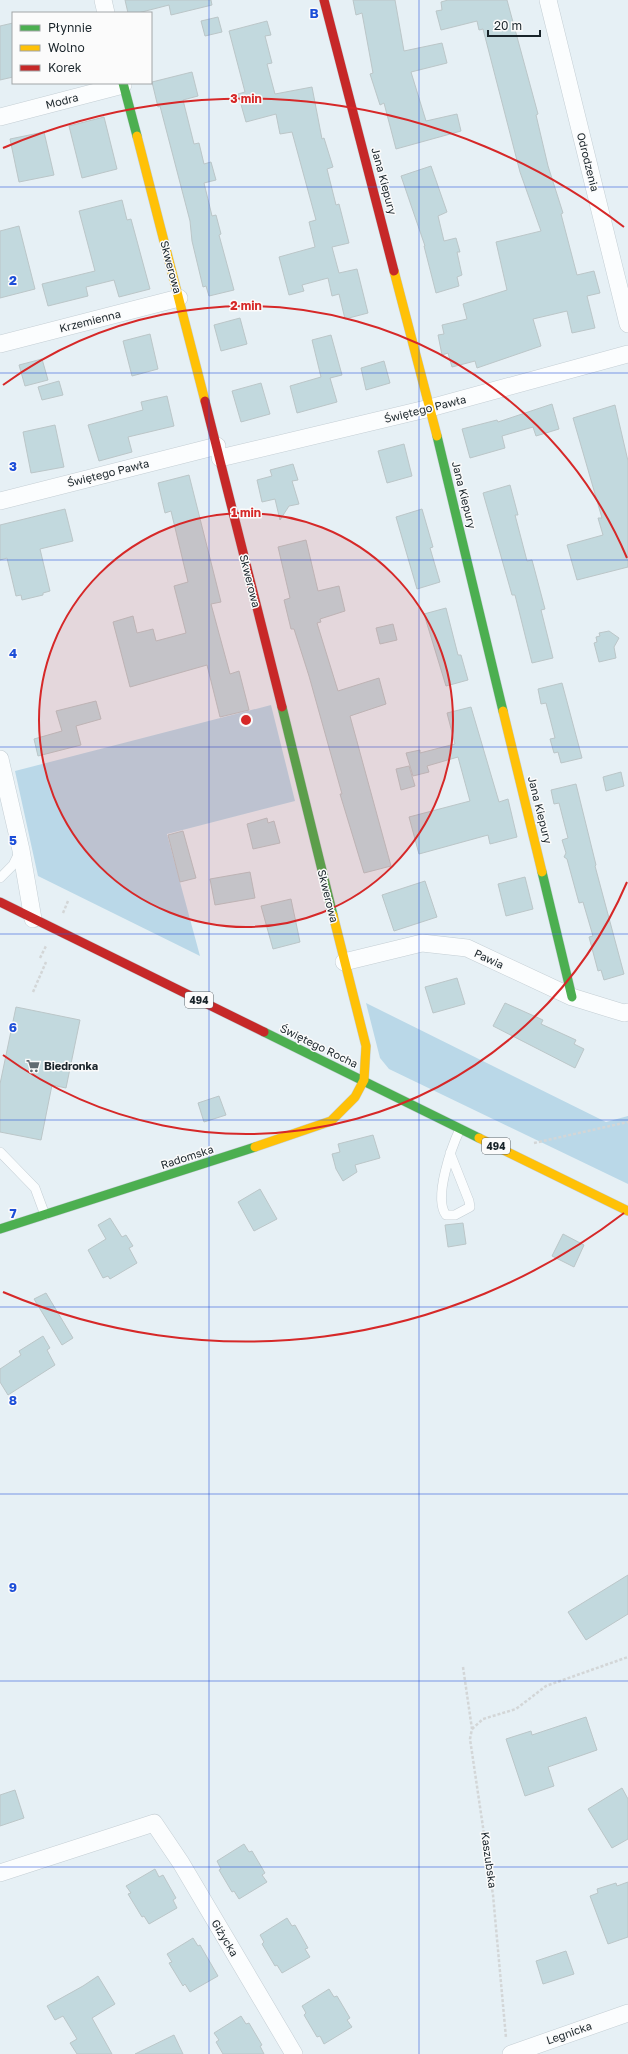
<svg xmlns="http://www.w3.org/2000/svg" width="628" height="2054" font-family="'Golos Text',sans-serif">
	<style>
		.green { fill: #bad8e8 }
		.building { fill: #c2d9de; stroke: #bbc6c8 }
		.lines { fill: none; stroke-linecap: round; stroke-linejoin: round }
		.lane-casing { stroke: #c4ced4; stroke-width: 10 }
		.street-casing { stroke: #c4ced4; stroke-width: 18 }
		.fast-casing { stroke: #c4ced4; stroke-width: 10 }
		.slow-casing { stroke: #c4ced4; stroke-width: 10 }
		.jam-casing { stroke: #c4ced4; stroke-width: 10 }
		.path { stroke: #d3d6d7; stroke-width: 2.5; stroke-dasharray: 3 2; stroke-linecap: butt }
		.lane { stroke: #fbfdfe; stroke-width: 9 }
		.street { stroke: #fbfdfe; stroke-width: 17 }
		.fast { stroke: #4caf50; stroke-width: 9 }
		.slow { stroke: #ffc107; stroke-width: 9 }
		.jam { stroke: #c62828; stroke-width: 9 }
		.grid { fill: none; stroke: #1d4ed8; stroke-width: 1; stroke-opacity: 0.55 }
		.ring { fill: none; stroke: #d62828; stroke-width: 2 }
		.labels { text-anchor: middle; stroke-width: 3; stroke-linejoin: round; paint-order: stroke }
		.shield { fill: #fbfbfb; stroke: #5d6469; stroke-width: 1 }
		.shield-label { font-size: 10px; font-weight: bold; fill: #19242a }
		.street-label { font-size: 11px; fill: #19242a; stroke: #fbfbfb }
		.poi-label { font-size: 11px; font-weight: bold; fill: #19242a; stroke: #fbfbfb; text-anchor: start }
		.grid-label { font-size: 13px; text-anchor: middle; font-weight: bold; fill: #1d4ed8; stroke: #fbfbfb; stroke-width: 3; stroke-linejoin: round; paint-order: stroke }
		.centre { fill: #d62828; stroke: #fbfbfb; stroke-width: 2 }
		.ring-label { font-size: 12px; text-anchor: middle; font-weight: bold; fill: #d62828; stroke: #fbfbfb; stroke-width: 3; stroke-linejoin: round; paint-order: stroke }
	</style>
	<rect width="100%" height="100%" fill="#e6f0f5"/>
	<g class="green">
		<path d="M271 705 295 801 167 834 200 956 38 876 15 771Z"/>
		<path d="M366 1003 606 1122 628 1116V1184L389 1069 380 1058Z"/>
	</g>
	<g class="building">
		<path d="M125 0H211L212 5 171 15 169 5 138 13H128Z"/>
		<path d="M353 0H395L404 51 442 43 447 63 411 72 426 121 457 114 461 131 396 149 384 103 380 105 370 74 373 73 362 13 356 15Z"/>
		<path d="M448 0H507L538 114 536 115 548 166 563 213 561 214 577 275 594 271 600 293 587 296 595 328 572 333 567 311 533 319 541 346 477 368 475 361 452 367 448 353 442 355 438 335 444 334 442 325 467 319 463 304 507 290 496 242 541 231 520 172 483 29 479 30 477 21 441 30 436 11 442 10 441 2Z"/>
		<path d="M218 17 222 32 205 36 201 21Z"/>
		<path d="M267 21 271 35 265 36 272 63 267 64 275 94 312 87 322 139 324 138 333 167 327 169 336 205 339 204 349 243 332 247 339 273 357 269 368 313 345 319 339 294 332 296 328 278 302 285 304 291 289 295 279 257 315 247 309 222 316 220 292 132 280 134 276 114 246 122 238 94 245 92 229 31Z"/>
		<path d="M13 23V77L0 80V26Z"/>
		<path d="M192 72 198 96 183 100 194 144 199 143 204 164 211 162 216 180 204 183 212 216 216 215 221 234 219 235 234 290 209 296 206 286 203 287 192 241 190 221 160 106 158 107 152 82Z"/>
		<path d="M104 117 117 169 82 178 69 126Z"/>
		<path d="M44 132 54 175 19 182 10 139Z"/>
		<path d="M431 166 447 212 438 216 444 241 456 238 460 252H457L462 275 457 277 459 286 436 293 424 246H425L401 176Z"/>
		<path d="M122 200 127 220 131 219 150 289 119 297 114 280 86 287 88 296 48 306 42 284 95 271 79 211Z"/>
		<path d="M19 226 35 289 0 298V231Z"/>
		<path d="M240 318 247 344 221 351 214 325Z"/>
		<path d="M150 334 158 369 132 376 123 341Z"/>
		<path d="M331 335 342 375 330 378 337 402 297 413 290 386 321 377 312 340Z"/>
		<path d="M42 359 48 380 25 386 19 365Z"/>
		<path d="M384 361 390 383 366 390 361 368Z"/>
		<path d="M59 381 63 395 42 400 38 387Z"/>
		<path d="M261 383 270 414 241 422 232 391Z"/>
		<path d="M167 396 174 426 128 437 132 452 99 461 88 425 143 410 141 402Z"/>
		<path d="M552 404 559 429 536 436 533 427 502 436 505 448 470 458 462 429 497 420 498 422Z"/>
		<path d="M615 405 628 461V567L577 580 567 545 603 535 598 518H602L573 418Z"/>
		<path d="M55 425 64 467 31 473 23 432Z"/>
		<path d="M404 444 412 476 387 483 378 451Z"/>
		<path d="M293 464 298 480 292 481 299 504 289 506 280 520 275 499 262 502 257 480 272 476 270 470Z"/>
		<path d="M189 475 221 602 211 604 230 674 239 671 249 710 220 717 207 665 130 687 113 622 133 616 137 633 153 629 156 641 186 633 174 586 188 582 171 511 165 513 158 483Z"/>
		<path d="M510 485 518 515H515L527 561 532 560 545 609 541 610 553 658 532 663 515 595H512L483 493Z"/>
		<path d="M65 509 73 541 40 549 50 591 43 593V595L22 600 21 595 16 596 7 558 0 560V525Z"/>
		<path d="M422 509 433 547 430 548 440 582 417 589 396 517Z"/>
		<path d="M306 540 318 591 339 586 345 611 320 619 321 622 317 623 338 691 379 678 386 704 350 716 391 866 364 873 340 794H342L309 676 294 629H291L284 600 290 598 278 547Z"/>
		<path d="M446 608 458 655H461L468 680 446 686 424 614Z"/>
		<path d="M393 624 397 640 380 644 376 628Z"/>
		<path d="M609 631 619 638 614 647 616 658 599 662 594 643 597 642 596 637 600 636 599 633Z"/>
		<path d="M562 683 582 758 561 763 558 752 554 753 550 739 555 738 546 703 541 704 538 689Z"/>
		<path d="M96 701 101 719 76 726 81 745 38 756 34 739 62 731 56 711Z"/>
		<path d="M471 707 499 802 508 799 517 837 490 844 488 835 419 854 409 817 470 801 458 757 427 766 429 772 413 776 406 753 420 750V753L455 744 447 713Z"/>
		<path d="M409 766 415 786 401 790 396 769Z"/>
		<path d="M621 772 624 786 606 791 603 777Z"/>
		<path d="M576 784 596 865 595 866 624 974 604 980 601 970 598 971 589 937 593 936 583 902 579 903 567 859 564 857 566 853 562 840 568 838 559 803 554 804 551 790Z"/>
		<path d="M267 818 268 823 274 821 280 843 253 849 247 824Z"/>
		<path d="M183 831 196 878 180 882 168 835Z"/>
		<path d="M250 872 255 898 215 905 210 879Z"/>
		<path d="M525 877 533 909 506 916 498 884Z"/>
		<path d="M425 881 437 917 394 931 382 895Z"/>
		<path d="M291 899 300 942 273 949 261 906Z"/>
		<path d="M457 978 465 1004 433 1013 425 987Z"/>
		<path d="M505 1003 543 1020 541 1024 576 1040 574 1044 584 1049 575 1068 493 1026Z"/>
		<path d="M16 1007 80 1020 66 1088 52 1085 41 1140 0 1132V1084Z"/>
		<path d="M219 1096 226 1115 204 1122 198 1103Z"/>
		<path d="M373 1135 380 1158 355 1165 357 1172 343 1181 336 1169 332 1154 340 1152 338 1144Z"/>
		<path d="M260 1189 277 1219 254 1231 238 1202Z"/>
		<path d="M110 1218 122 1237 126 1235 133 1246 129 1248 137 1263 110 1279 108 1276 103 1278 88 1250 106 1239 98 1225Z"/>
		<path d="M463 1223 466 1244 448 1247 445 1225Z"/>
		<path d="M563 1234 584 1245 574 1267 552 1256Z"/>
		<path d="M46 1293 73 1338 62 1345 34 1299Z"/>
		<path d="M43 1336 50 1348 47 1350 55 1365 8 1395 0 1382V1369L21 1355 19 1351Z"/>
		<path d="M628 1575V1614L586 1640 568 1612Z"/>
		<path d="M586 1717 597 1750 548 1767 554 1786 525 1796 506 1739 531 1731 532 1735Z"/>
		<path d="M622 1788 628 1799V1839L612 1848 588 1809Z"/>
		<path d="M15 1790 24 1818 0 1826V1795Z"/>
		<path d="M244 1844 249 1852 252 1851 265 1873 262 1875 267 1882 239 1899 234 1891 232 1892 219 1870 221 1869 217 1861Z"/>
		<path d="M155 1869 159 1877 163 1875 176 1898 173 1900 177 1908 149 1924 144 1916 142 1917 128 1894 131 1893 126 1886Z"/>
		<path d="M628 1882V1937L608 1944 590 1896 598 1893 597 1889 616 1883 617 1886Z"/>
		<path d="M287 1918 292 1926 295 1925 308 1948 305 1949 310 1957 282 1973 277 1965 275 1966 262 1944 264 1942 260 1935Z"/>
		<path d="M193 1938 198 1946 200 1945 218 1976 190 1992 185 1984 183 1986 169 1963 172 1962 167 1954Z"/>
		<path d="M566 1951 574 1974 543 1984 536 1961Z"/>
		<path d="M98 1976 115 2004 92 2018 112 2054H77L70 2043 77 2039 63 2016 55 2020 47 2006 83 1986Z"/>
		<path d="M329 1989 334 1997 337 1996 350 2018 347 2020 352 2027 324 2044 320 2036 317 2037 304 2015 306 2013 302 2006Z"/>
		<path d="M241 2016 246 2024 249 2023 262 2045 260 2046 264 2054H223L216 2042 219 2040 214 2033Z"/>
		<path d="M174 2035 183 2054H135Z"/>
	</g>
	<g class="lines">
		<g class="lane-casing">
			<g id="lane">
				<path d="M0 878 13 865 20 851"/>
				<path d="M0 1152 35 1188 45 1215"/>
				<path d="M450 1153 469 1201 470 1207 455 1215H446C433 1198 452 1146 460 1129"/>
			</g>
		</g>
		<g class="street-casing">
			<g id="street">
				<path d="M103 0 106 13"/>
				<path d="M548 0 628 324"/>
				<path d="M0 117 123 85"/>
				<path d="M0 344 179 298"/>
				<path d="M220 458 430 408 628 354"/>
				<path d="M0 501 217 446"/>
				<path d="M0 759 21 850 33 919"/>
				<path d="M344 962 422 943 467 948 572 997 624 1013 628 1012"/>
				<path d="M0 1873 154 1823 181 1863 294 2054"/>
				<path d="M511 2054 628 2013"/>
			</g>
		</g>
		<g class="fast-casing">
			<g id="fast">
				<path d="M123 83 137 136"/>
				<path d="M437 436 503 711"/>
				<path d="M282 707 333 915"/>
				<path d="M542 872 572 997"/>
				<path d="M264 1032 479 1138"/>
				<path d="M0 1229 255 1147"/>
			</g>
		</g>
		<g class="slow-casing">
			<g id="slow">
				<path d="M137 136 205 401"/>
				<path d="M394 271 437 436"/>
				<path d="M503 711 542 872"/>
				<path d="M479 1138 628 1211"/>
				<path d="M255 1147 331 1121 355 1097 364 1080 366 1046 333 915"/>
			</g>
		</g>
		<g class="jam-casing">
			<g id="jam">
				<path d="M324 0 394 271"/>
				<path d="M205 401 282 707"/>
				<path d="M0 902 264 1032"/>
			</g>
		</g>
		<g class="path">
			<path d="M63 913 68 901"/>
			<path d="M40 958 46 946"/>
			<path d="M33 992 46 962"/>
			<path d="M534 1143 628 1122"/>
			<path d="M463 1667 472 1729 470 1739 493 1895 506 2038"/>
			<path d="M472 1729 483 1719 516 1709 546 1686 628 1657"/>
		</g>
		<use href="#lane" class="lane"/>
		<use href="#street" class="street"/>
		<use href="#fast" class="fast"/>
		<use href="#slow" class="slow"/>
		<use href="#jam" class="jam"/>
	</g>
	<path class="grid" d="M209 0V2054M419 0V2054M0 187H628M0 373H628M0 560H628M0 747H628M0 934H628M0 1120H628M0 1307H628M0 1494H628M0 1681H628M0 1867H628"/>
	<circle cx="246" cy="720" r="207" fill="#d62828" fill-opacity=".12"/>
	<g class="ring">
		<circle cx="246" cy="720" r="207"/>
		<path d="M627 882A414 414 0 0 1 3 1055M3 385A414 414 0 0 1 627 558"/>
		<path d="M624 1213A621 621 0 0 1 3 1292M3 148A621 621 0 0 1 624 227"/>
	</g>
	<defs>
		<g id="supermarket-bare" transform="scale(1.08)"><path d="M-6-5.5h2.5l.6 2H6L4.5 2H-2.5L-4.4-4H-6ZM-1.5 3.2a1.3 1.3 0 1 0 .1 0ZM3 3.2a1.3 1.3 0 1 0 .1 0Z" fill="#616b71" stroke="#fbfbfb" stroke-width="2.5" paint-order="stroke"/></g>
	</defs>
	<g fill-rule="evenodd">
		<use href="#supermarket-bare" x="33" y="1066"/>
	</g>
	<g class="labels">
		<g class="shield">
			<rect x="185" y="992" width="28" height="16" rx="3"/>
			<rect x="482" y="1138" width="28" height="16" rx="3"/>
		</g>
		<g class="shield-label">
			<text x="199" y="1004">494</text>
			<text x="496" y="1150">494</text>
		</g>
		<g class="street-label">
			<text transform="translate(62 101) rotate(-14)" y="4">Modra</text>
			<text transform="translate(588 162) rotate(76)" y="4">Odrodzenia</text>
			<text transform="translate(384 181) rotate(75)" y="4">Jana Kiepury</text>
			<text transform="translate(171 267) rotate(75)" y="4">Skwerowa</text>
			<text transform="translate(90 321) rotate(-14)" y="4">Krzemienna</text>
			<text transform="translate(425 409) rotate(-14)" y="4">Świętego Pawła</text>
			<text transform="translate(108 473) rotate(-14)" y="4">Świętego Pawła</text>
			<text transform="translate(464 495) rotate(76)" y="4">Jana Kiepury</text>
			<text transform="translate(250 581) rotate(76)" y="4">Skwerowa</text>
			<text transform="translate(540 810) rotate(76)" y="4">Jana Kiepury</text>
			<text transform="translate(328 896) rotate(76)" y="4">Skwerowa</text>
			<text transform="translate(489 959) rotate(25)" y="4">Pawia</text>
			<text transform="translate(319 1046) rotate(26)" y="4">Świętego Rocha</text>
			<text transform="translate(187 1157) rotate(-18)" y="4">Radomska</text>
			<text transform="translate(489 1860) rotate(82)" y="4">Kaszubska</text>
			<text transform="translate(225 1938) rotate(59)" y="4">Giżycka</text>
			<text transform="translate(569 2033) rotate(-19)" y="4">Legnicka</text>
		</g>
		<g class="poi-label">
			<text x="44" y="1070">Biedronka</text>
		</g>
	</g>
	<g class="grid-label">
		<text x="314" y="18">B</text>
		<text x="13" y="285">2</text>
		<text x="13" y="471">3</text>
		<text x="13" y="658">4</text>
		<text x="13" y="845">5</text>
		<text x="13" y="1032">6</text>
		<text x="13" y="1218">7</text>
		<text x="13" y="1405">8</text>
		<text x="13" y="1592">9</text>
	</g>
	<circle cx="246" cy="720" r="6" class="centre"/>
	<g class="ring-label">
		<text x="246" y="103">3 min</text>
		<text x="246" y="310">2 min</text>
		<text x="246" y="517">1 min</text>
	</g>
	<rect x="12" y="12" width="140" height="72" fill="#fbfbfb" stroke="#a1a5a7"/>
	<rect x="20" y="25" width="20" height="6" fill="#4caf50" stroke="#a1a5a7"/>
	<text x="48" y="32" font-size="12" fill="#19242a">Płynnie</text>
	<rect x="20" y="45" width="20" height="6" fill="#ffc107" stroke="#a1a5a7"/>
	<text x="48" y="52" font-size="12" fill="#19242a">Wolno</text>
	<rect x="20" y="65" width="20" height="6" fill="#c62828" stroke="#a1a5a7"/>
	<text x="48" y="72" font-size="12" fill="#19242a">Korek</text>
	<path d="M488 30v6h52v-6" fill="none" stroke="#19242a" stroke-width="2"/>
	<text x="494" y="30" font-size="12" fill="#19242a" stroke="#fbfbfb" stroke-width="3" paint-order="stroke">20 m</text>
</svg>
